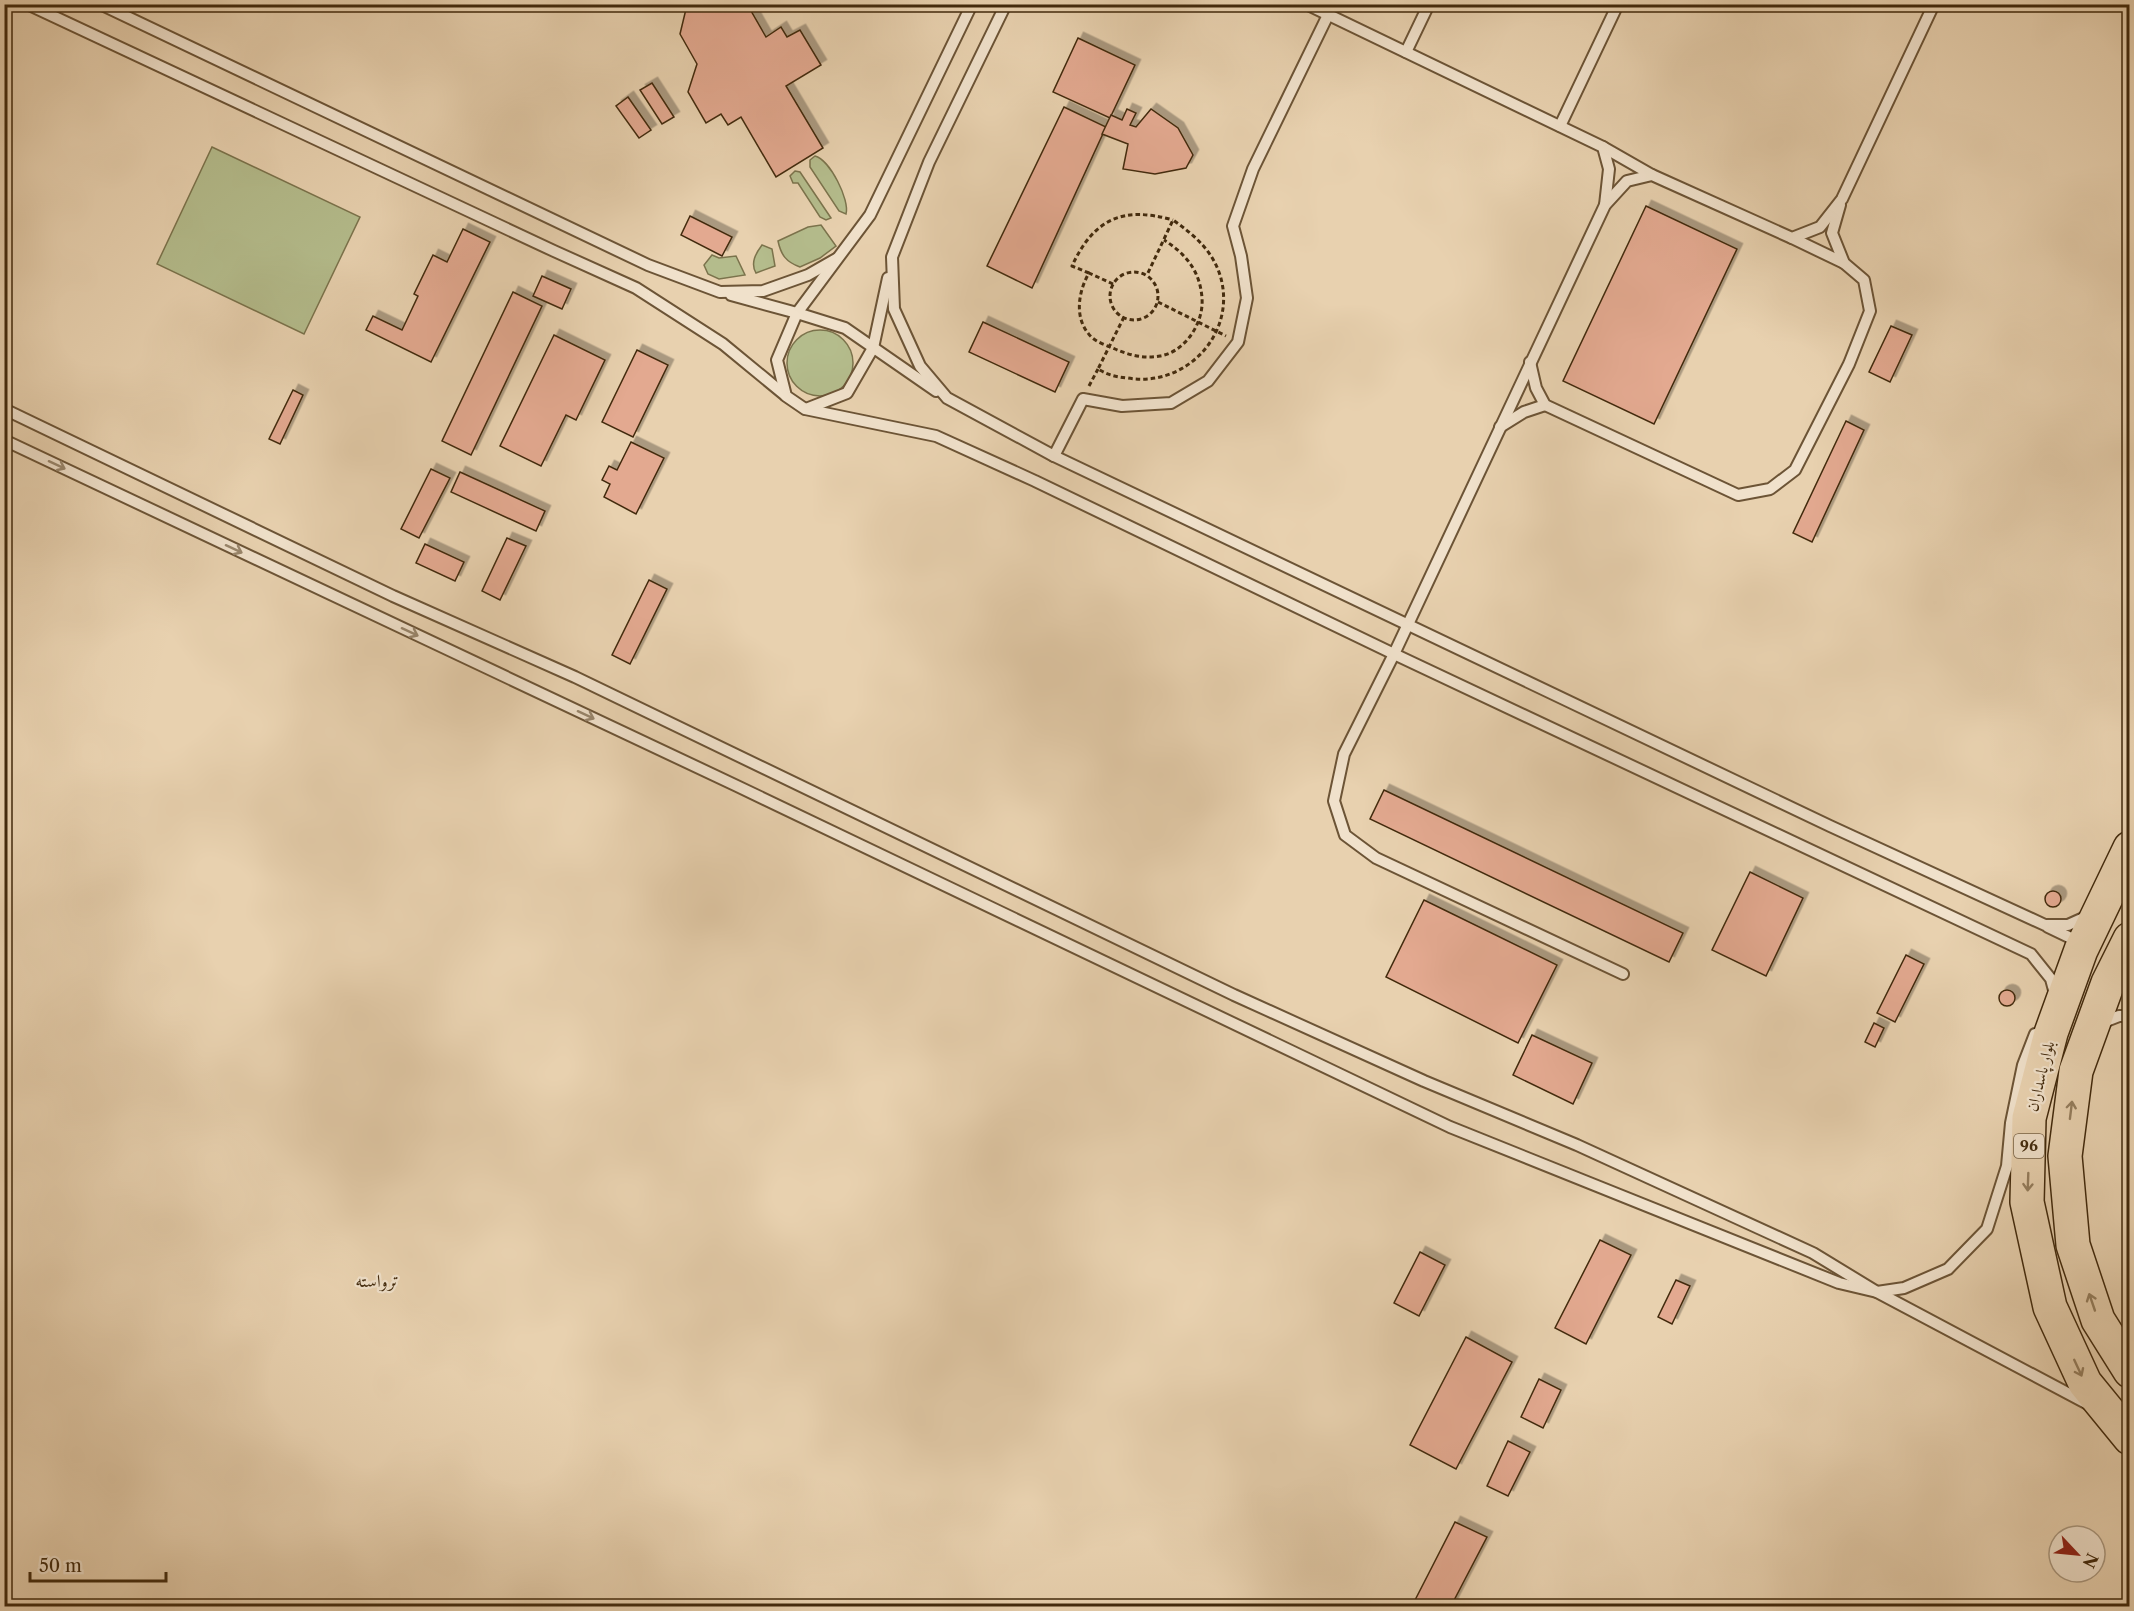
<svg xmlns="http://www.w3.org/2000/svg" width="2134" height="1611" font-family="'Libre Caslon Text',Amiri,serif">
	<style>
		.green { fill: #b4bc8c; stroke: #7b734c; stroke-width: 1.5 }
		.building { fill: #e3a990; stroke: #422a0d; stroke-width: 1.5; filter: url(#shadow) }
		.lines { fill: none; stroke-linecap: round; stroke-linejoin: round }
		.service-casing { stroke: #6c5436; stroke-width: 14 }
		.trunk-casing { stroke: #422a0d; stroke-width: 36 }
		.path { stroke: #422a0d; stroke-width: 3; stroke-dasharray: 4.5 3; stroke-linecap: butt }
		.service { stroke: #f0e1cb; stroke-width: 10 }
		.trunk { stroke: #e8d1af; stroke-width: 33 }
		.oneway { stroke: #99866c }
		.oneway2 { stroke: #957e5e }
		.labels { text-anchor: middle; stroke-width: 4.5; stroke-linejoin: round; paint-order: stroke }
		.shield { fill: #f0e1cb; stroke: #766146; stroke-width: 1.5 }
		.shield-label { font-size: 15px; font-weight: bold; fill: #422a0d }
		.street-label { font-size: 16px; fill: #422a0d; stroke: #f0e1cb }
		.neighbourhood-label { font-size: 18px; fill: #422a0d; stroke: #f0e1cb }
	</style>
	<defs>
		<filter id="shadow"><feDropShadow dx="5.5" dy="-5.5" stdDeviation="0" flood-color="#0004"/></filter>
	</defs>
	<rect width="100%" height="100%" fill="#e8d1af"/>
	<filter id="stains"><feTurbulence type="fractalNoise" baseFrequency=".00333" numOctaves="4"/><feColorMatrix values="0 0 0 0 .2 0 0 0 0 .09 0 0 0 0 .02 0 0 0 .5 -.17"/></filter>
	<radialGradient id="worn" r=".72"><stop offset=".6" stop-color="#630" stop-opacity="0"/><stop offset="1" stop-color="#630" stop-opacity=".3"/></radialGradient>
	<g class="green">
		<path d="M212 147 360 217 304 334 157 264Z"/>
		<path d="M815 156C830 160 850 200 846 214L839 211 810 167V160Z"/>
		<path d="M795 171 800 172 831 218 826 220 820 217 798 183H793L790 176Z"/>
		<path d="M821 225 836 246 820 258 800 267C786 262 781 255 778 241L808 227Z"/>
		<path d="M762 245 772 249 775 266 756 273C750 263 756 253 762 245Z"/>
		<path d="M712 255 719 258 736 256 745 275 719 279 708 274 704 265Z"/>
		<circle cx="820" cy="363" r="33"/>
	</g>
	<g class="building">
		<path d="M694 4H747L766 37 781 27 787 37 800 30 821 65 786 86 823 148 776 177 741 117 728 125 721 114 706 123 688 92 697 64 680 34 686 9Z"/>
		<path d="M1078 38 1135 65 1110 118 1053 92Z"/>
		<path d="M652 83 674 117 662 124 640 90Z"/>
		<path d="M628 97 651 130 639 138 616 106Z"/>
		<path d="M1064 107 1106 127 1032 288 987 266Z"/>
		<path d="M1127 109 1136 113 1130 125 1136 127 1151 109 1178 128 1193 155 1186 168 1155 174 1123 169 1128 144 1102 134 1111 115 1122 120Z"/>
		<path d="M1646 206 1737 249 1654 424 1563 381Z"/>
		<path d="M690 216 732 237 722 256 681 235Z"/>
		<path d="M463 229 490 242 431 362 366 330 373 316 402 330 418 296 414 294 433 255 447 262Z"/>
		<path d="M542 276 571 289 562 309 533 296Z"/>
		<path d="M513 292 542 306 471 455 442 441Z"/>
		<path d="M983 322 1069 362 1055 392 969 352Z"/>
		<path d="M1891 326 1912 335 1890 382 1869 372Z"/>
		<path d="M554 335 605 360 576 420 566 415 541 466 500 446Z"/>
		<path d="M637 350 668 365 633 437 602 422Z"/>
		<path d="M293 390 303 395 280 444 269 439Z"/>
		<path d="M1846 421 1864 430 1812 542 1793 533Z"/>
		<path d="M631 442 664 458 636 514 604 497 610 484 602 480 609 466 617 470Z"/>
		<path d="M431 469 450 478 419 538 401 529Z"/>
		<path d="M460 472 545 511 536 531 451 492Z"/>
		<path d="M507 538 526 546 500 600 482 591Z"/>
		<path d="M425 544 464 562 455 581 416 563Z"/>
		<path d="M649 580 667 589 630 664 612 655Z"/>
		<path d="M1384 790 1683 933 1669 962 1370 819Z"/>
		<path d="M1750 872 1803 898 1766 976 1712 950Z"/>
		<circle cx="2053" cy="899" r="8"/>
		<path d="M1424 900 1557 965 1518 1043 1386 977Z"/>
		<path d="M1906 955 1924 964 1895 1022 1877 1013Z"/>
		<circle cx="2007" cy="998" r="8"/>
		<path d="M1874 1023 1884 1028 1875 1047 1865 1042Z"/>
		<path d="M1532 1035 1592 1063 1573 1104 1513 1075Z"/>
		<path d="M1600 1240 1631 1255 1586 1344 1555 1328Z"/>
		<path d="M1420 1252 1445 1265 1419 1316 1394 1303Z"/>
		<path d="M1676 1280 1690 1286 1672 1324 1658 1317Z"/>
		<path d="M1466 1337 1512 1362 1456 1469 1410 1445Z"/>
		<path d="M1539 1379 1561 1390 1543 1428 1521 1417Z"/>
		<path d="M1508 1441 1530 1452 1508 1496 1487 1486Z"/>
		<path d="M1455 1522 1487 1537 1451 1606H1412Z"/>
	</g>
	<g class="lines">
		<g class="service-casing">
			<g id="service">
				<path d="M27 4 554 251 636 288 723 344 785 395"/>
				<path d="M100 4 648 265 720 292 763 291 808 275 836 259"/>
				<path d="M972 4 870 215 797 313 777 360 786 396 805 409 936 436 1035 481 1394 654 2031 954 2051 979 2055 994"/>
				<path d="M1006 4 929 162 892 257 894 309 920 366 947 398 1054 456"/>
				<path d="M1306 4 1603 147 1609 169 1605 205"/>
				<path d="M1328 15 1253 169 1233 226 1241 256 1247 298 1238 342 1208 381 1171 403 1122 406 1083 399 1054 456 1830 826 2045 925H2068L2088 916"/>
				<path d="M1406 52 1429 4"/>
				<path d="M1560 126 1618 4"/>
				<path d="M1603 147 1652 175"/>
				<path d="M1792 238 1844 263"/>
				<path d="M731 295 797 313 845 328 936 391"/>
				<path d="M1530 362 1536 388 1545 405 1738 495 1770 489 1795 470 1849 364 1870 311 1864 280 1844 263 1832 233 1840 205"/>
				<path d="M4 409 393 596 575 677 1234 995 1424 1081 1577 1145 1813 1253 1877 1292 2088 1404"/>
				<path d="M806 409 847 393 873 348 888 278"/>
				<path d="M1500 427 1524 412 1545 405"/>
				<path d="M4 440 737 786 1450 1127 1839 1283 1877 1292 1904 1288 1948 1269 1987 1229 2007 1166 2011 1123 2023 1065 2035 1034"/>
				<path d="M2048 927 2073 939 2077 945"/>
				<path d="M1623 974 1376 858 1345 835 1334 801 1344 754 1394 654 1605 205 1627 181 1652 175 1792 238 1820 227 1842 199 1934 4"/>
				<path d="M2101 1023 2119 1016H2130"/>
			</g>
		</g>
		<g class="trunk-casing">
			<g id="trunk">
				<path d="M2130 848 2081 950 2051 1033 2029 1118 2027 1202 2050 1307 2085 1383 2130 1438"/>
				<path d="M2130 939 2108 983 2076 1071 2065 1156 2073 1245 2098 1320 2130 1371"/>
			</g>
		</g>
		<g class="path">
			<circle cx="1134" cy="296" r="24"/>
			<path d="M1089 273 1072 266C1094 218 1124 206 1173 220"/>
			<path d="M1113 284 1089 273C1079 290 1074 316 1088 333 1094 342 1106 345 1115 349 1129 355 1144 359 1160 356 1185 352 1204 323 1202 298 1200 271 1186 254 1164 240"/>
			<path d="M1158 302 1226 336"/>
			<path d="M1124 317 1098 369C1108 375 1116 377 1128 378 1186 388 1238 333 1220 275 1212 250 1194 235 1173 220L1147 275"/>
			<path d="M1089 386 1098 369"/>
		</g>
		<use href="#service" class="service"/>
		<use href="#trunk" class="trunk"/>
	</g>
	<defs><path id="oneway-shaft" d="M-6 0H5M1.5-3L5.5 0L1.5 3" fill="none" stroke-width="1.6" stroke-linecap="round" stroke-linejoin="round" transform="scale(1.5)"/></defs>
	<g class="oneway">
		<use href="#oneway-shaft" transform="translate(57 465) rotate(25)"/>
		<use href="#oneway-shaft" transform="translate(234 549) rotate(25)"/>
		<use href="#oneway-shaft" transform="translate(410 632) rotate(25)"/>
		<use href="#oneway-shaft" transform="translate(586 715) rotate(25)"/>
	</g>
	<g class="oneway2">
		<use href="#oneway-shaft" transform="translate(2071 1110) rotate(-83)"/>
		<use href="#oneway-shaft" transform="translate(2028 1182) rotate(92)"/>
		<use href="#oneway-shaft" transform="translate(2092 1302) rotate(-109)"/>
		<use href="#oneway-shaft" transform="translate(2078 1368) rotate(65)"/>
	</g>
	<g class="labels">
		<rect class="shield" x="2014" y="1134" width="30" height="24" rx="4.5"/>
		<g class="shield-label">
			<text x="2029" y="1151">96</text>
		</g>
		<g class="street-label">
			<text transform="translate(2040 1076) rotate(-76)" y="6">بلوار پاسداران</text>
		</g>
		<g class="neighbourhood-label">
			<text x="377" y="1287">ترواسته</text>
		</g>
	</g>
	<rect width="2134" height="1611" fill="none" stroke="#e8d1af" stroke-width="24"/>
	<rect x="6" y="6" width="2122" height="1599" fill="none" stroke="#422a0d" stroke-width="3"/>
	<rect x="12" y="12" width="2110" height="1587" fill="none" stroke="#422a0d" stroke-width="1.5"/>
	<g transform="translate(2077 1554) rotate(116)"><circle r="28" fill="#f0e1cb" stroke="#aa987f" stroke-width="1.5"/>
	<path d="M0-4.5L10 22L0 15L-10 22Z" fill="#8f2418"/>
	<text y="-9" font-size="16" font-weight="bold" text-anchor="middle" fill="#422a0d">N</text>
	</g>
	<path d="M30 1572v9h136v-9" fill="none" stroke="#422a0d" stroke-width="3"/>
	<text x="39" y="1572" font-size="18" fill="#422a0d" stroke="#f0e1cb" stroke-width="4.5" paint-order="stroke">50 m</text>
	<rect width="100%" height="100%" filter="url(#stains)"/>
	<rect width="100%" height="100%" fill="url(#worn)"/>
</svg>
